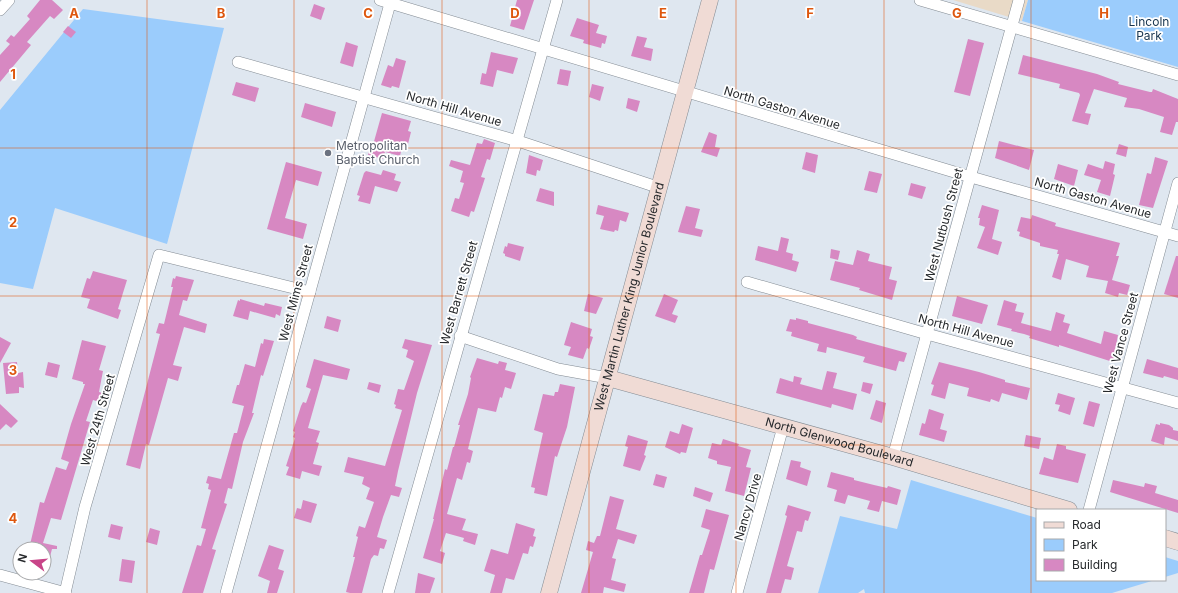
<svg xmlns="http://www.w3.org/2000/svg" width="1178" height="593" font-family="Inter,sans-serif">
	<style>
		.education { fill: #e9dac7 }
		.green { fill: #9bccfc }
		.building { fill: #d788c2 }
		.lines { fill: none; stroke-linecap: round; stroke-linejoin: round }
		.street-casing { stroke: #838b93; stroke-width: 12 }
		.secondary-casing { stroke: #838b93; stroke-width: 17 }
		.street { stroke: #fff; stroke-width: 11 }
		.secondary { stroke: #f0dbd5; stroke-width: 16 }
		.grid { fill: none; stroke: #de570e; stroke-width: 1; stroke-opacity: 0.55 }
		.worship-dot { fill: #6b7280; stroke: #fff; stroke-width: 1.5 }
		.labels { text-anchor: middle; stroke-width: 3.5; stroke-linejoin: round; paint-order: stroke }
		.park-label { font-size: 12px; fill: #15334e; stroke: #fff }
		.street-label { font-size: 12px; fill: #26292c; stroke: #fff }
		.worship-label { font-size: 12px; fill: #5b616d; stroke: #fff; text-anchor: start }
		.grid-label { font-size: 13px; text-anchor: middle; font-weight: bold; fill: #de570e; stroke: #fff; stroke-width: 3.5; stroke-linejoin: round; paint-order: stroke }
	</style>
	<rect width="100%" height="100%" fill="#dfe7f0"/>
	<path class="education" d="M953 0H1028L1022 21Z"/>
	<g class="green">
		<path d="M1028 0H1178V67L1022 21Z"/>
		<path d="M83 9 224 28 167 244 55 208 33 289 0 283V110Z"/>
		<path d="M911 480 1037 518V580H1155L1112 593H865L864 589 858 593H818L840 516 897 529Z"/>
		<path d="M1165 557 1178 561V573L1165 577Z"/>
	</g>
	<g class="building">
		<path d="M40 0H52L63 10 54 19 50 16 27 42 31 45 0 82V55L10 44 6 41 11 35 14 37 30 19 27 16Z"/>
		<path d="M517 0H534L524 30 510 26Z"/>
		<path d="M314 4 325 8 321 20 310 16Z"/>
		<path d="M577 18 599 25 596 33 607 36 605 44 602 43 601 48 583 43 584 40 570 36Z"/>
		<path d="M68 26 76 32 71 38 63 32Z"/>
		<path d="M637 36 647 38 644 47 653 49 651 61 631 56Z"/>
		<path d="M968 39 984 43 970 96 954 92Z"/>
		<path d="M346 42 358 46 353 67 340 63Z"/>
		<path d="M491 52 518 58 513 74 497 70 493 87 480 84 482 73 486 74Z"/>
		<path d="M1023 55 1097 74 1119 82 1118 84 1150 92H1152L1153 89 1178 99V122H1176L1172 135 1160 132 1164 117 1139 109 1124 107 1127 98 1094 89 1085 113 1091 114 1088 125 1072 121 1080 95 1079 93 1059 88 1060 84 1056 83 1018 74Z"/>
		<path d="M396 58 406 61 399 88 392 86 391 88 381 85 388 65 393 67Z"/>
		<path d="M560 69 571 71 568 86 557 84Z"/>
		<path d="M236 82 259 88 255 102 232 95Z"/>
		<path d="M592 84 604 87 600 101 589 97Z"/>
		<path d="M628 98 640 101 637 112 626 108Z"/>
		<path d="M305 103 336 112 332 127 301 117Z"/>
		<path d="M382 113 411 121 408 131 411 132 408 144 403 143 400 156 385 152 383 159 368 155 371 144 373 145Z"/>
		<path d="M709 132 717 135 715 147 720 148 717 157 701 152Z"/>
		<path d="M484 139 495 143 490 160 487 159 481 177 485 178 474 212 471 211 469 217 451 211 455 198 459 199 464 183 460 182 463 171 449 166 451 160 470 165 477 143 482 144Z"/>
		<path d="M999 141 1034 150 1029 170 995 158Z"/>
		<path d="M1119 144 1128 147 1126 157 1116 154Z"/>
		<path d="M806 152 818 155 815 173 802 169Z"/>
		<path d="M529 155 543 160 540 171 537 170 536 176 526 173Z"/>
		<path d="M1155 157 1168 161 1153 208 1139 205 1147 173 1151 174Z"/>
		<path d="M1105 161 1115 164 1113 174 1115 175 1110 196 1097 192 1101 180 1084 175 1088 164 1103 169Z"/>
		<path d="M286 162 322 172 318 186 296 180 285 218 307 224 303 239 267 229Z"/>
		<path d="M1058 164 1078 170 1074 186 1054 179Z"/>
		<path d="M383 170 396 174 394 180 401 182 397 192 375 186 370 204 358 201 360 196 357 195 364 173 366 171 381 175Z"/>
		<path d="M869 171 882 174 877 193 864 190Z"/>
		<path d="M911 183 926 187 922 199 908 195Z"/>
		<path d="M540 188 554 192V206L536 201Z"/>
		<path d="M598 205 629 213 626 222 620 220 618 231 615 230 614 232 600 229 604 216 596 214Z"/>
		<path d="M982 205 999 210 992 239 1002 242 998 255 977 248 985 227 979 225 980 218H978Z"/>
		<path d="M686 206 700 209 695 228 703 230 701 237 678 232Z"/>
		<path d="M1032 215 1056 223 1055 226 1120 243 1116 256H1119L1112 280 1130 285 1127 295 1119 293 1118 297 1105 293 1108 281 1086 277 1089 266 1066 259 1061 280 1052 277 1059 254H1057L1058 250 1040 246V243L1019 236 1020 232 1017 231 1021 217 1031 219Z"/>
		<path d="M781 237 789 239 786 252 793 254 792 260 799 262 796 272 755 260 758 246 778 251Z"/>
		<path d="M508 243 524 247 520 261 505 256V254L503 253 505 246 507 247Z"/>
		<path d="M831 249 840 251 838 260 830 258Z"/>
		<path d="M857 250 870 254 868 261 892 267 889 279 897 281 892 300 859 290 860 288 830 280 835 261 853 265Z"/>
		<path d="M1176 256H1178V298L1164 294Z"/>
		<path d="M93 271 127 280 118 309 121 310 118 319 87 308 90 299 81 297 87 278 90 279Z"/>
		<path d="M176 276 194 280 187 301 183 300 179 315 207 324 205 333 184 327 173 365 182 367 178 381 168 378 149 445 146 444 140 469 126 465 160 334 156 333 159 323 164 324 173 287H171L173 278 175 279Z"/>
		<path d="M588 294 603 298 596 314 584 311Z"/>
		<path d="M664 294 678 300 672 314 678 316 675 323 655 316Z"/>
		<path d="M957 296 988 305 982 324 952 316Z"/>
		<path d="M240 299 264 306 265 303 282 307 280 316 276 314 275 318 250 311 248 320 233 316 238 300 240 301Z"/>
		<path d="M1004 300 1017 304 1015 311 1024 313 1021 323 1051 331 1056 312 1065 315 1063 322 1070 324 1067 333 1101 344 1104 331 1118 335 1113 362 1059 345V347L1029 338 1030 336 1024 334 1011 331 1012 329 997 325Z"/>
		<path d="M327 316 341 320 338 332 324 328Z"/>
		<path d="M796 318 808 321V323L853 335 857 337 856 339 907 353 904 362 899 361 896 371 863 362 865 357 827 347 826 353 817 351 819 344 791 336 792 332 786 331 790 319 796 320Z"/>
		<path d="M571 322 592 329 590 336 593 337 589 349 587 348 583 359 568 355 571 347 564 345Z"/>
		<path d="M0 337 11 343 0 363Z"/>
		<path d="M264 339 274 341 263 376 261 375 252 413H254L243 442 232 489 228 488 224 503 227 504 212 549 216 550 203 593H182L197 545 201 546 206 529 201 528 211 490 208 489 209 484 206 483 208 476 221 479 234 433H237L244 406 232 403 237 385H239L245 364 255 367 261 343 263 344Z"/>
		<path d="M405 339 432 345 417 393 398 471 395 486 402 488 399 497 391 495 383 517 377 537 387 540 384 549 380 548 378 556 374 555 371 559 362 593H350L346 592 355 557H353L358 537 356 536 359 526 365 528 374 502 366 499 370 488 362 484 364 477 344 472 348 457 385 466 402 410 395 408 396 405 394 404 398 389 404 390 414 361 406 357 408 350 402 348Z"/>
		<path d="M82 340 106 346 99 370 103 371 99 392 106 394 103 403 93 400 86 421 90 422 61 520 51 518 43 543 57 546V549H52L47 568 44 567V549H29L40 502 44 503 56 467 66 470 69 462 61 459 71 424 85 384H83V382L72 379Z"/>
		<path d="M477 358 498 364 499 361 507 363 505 370 516 373 511 389 505 387 502 398 500 397 496 412 478 408 468 449 473 451 470 463 467 462 462 480 457 478 447 514 466 519 462 530 478 534 475 545 463 541 464 538 446 533 440 551 445 553 442 564 423 558 434 519H433L445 469 447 470 453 447H454L460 425H458L468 394 471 378 470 377Z"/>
		<path d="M314 359 350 369 347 380 323 375 308 428 320 431 316 442 319 443 313 464 322 466 319 476 302 471 300 479 286 475 289 467 286 466 295 438 293 437 295 432 293 431 301 406 303 402 306 403 311 389 306 387Z"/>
		<path d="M1147 359 1178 368V380L1164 376 1163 378 1143 373Z"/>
		<path d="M17 362 18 373 23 372 24 388 19 387V393L6 394 3 363Z"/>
		<path d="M48 362 60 365 57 378 45 375Z"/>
		<path d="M939 362 979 372 1005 380V382L1030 388 1027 400 1002 393 999 402 991 399 990 402 967 396 969 388 949 383 945 399 931 395 934 385 931 384Z"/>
		<path d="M827 371 837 373 833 388 857 394 853 410 832 404 831 408 776 393 780 378 793 382 794 376 802 378 800 384 822 390Z"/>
		<path d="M369 382 381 385 379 393 367 389Z"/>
		<path d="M863 382 873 384 870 394 861 391Z"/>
		<path d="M560 384 575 387 567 427 557 457 555 456 547 496 534 493 535 488 531 487 543 433 534 430 543 394 554 396 555 392H558Z"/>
		<path d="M1058 393 1075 398 1070 415 1058 411 1060 405 1055 404Z"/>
		<path d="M876 400 886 403 882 423 870 419Z"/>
		<path d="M1089 401 1100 404 1094 427 1083 424Z"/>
		<path d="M0 404 18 421 11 428 6 424 0 430Z"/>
		<path d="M929 409 944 414 940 429 947 431 944 442 919 435 922 423 925 424Z"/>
		<path d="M1160 423 1169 425 1173 428V430L1178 431V441L1165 437 1164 445 1151 441 1156 424 1160 425Z"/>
		<path d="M682 424 693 428 686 453 681 452 680 454 665 447 670 431 679 434Z"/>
		<path d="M628 435 648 441 644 455 646 456 640 471 623 466 628 447 625 446Z"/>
		<path d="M1026 435 1041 438 1039 449 1024 446Z"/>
		<path d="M723 439 739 444 738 446 751 450 746 467 751 468 744 496 725 491 731 467 717 464V461L708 458 712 443 721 445Z"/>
		<path d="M1057 444 1066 446V449L1086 454 1078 483 1039 474 1044 457 1053 460Z"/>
		<path d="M791 460 801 462 800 467 811 471 807 486 786 479Z"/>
		<path d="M831 472 854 478V480L874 485 887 488 888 486 901 490 897 505 882 501 879 512 867 509 870 501 848 495 845 504 834 501 837 490 827 487Z"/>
		<path d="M656 474 667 477 664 488 653 485Z"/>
		<path d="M1113 480 1144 487 1145 483 1157 486 1155 493 1178 500V513L1110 492Z"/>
		<path d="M695 487 713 493 710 502 693 496Z"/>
		<path d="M610 496 624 500 616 529 637 535 634 544 618 539 612 558 616 559 611 580 626 584 624 592 604 587 603 593H581L593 552 586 550 588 541 594 543 597 536H600Z"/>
		<path d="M303 500 317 504 311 523 294 518 297 508 301 509Z"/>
		<path d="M788 505 811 512 808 521 805 520 802 532 797 531 787 566 794 568 791 580 785 579 781 593H766L787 516 785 515Z"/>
		<path d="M706 509 729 515 714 570 710 569 704 593H689L700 555H702L703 552 710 530 701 527Z"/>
		<path d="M516 523 535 529 533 536 536 537 533 547 530 546 528 554 523 553 514 580 506 578 502 593H490L495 575 484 571 491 549 508 554Z"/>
		<path d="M111 524 123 527 120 540 108 537Z"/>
		<path d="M150 528 160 531 157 545 146 542Z"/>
		<path d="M269 545 284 550 278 569 284 571 277 593H267L270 581 258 576Z"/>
		<path d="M122 559 135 561 132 583 119 581Z"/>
		<path d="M418 573 435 578 430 593H415Z"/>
	</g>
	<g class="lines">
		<g class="street-casing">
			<g id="street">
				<path d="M380 0 971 177 1178 236"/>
				<path d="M920 0 1178 75"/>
				<path d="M0 10 9 0"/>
				<path d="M238 62 518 141 660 188"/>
				<path d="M747 282 927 334 1178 403"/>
				<path d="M460 336 558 369 608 378"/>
				<path d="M893 457 1019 0"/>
				<path d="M1089 510 1178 183"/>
				<path d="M0 575 66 593"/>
				<path d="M65 593 85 507 159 255 310 292"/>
				<path d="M226 593 391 0"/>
				<path d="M388 593 557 0"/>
				<path d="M737 593 783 427"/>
			</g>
		</g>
		<g class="secondary-casing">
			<g id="secondary">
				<path id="s1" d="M608 378 893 457 1069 510"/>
				<path d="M1165 538 1178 542"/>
				<path id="s2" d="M549 593 710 0"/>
			</g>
		</g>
		<use href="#street" class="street"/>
		<use href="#secondary" class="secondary"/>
	</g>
	<path class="grid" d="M147 0V593M294 0V593M442 0V593M589 0V593M736 0V593M884 0V593M1031 0V593M0 148H1178M0 296H1178M0 445H1178"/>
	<circle class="worship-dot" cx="328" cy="153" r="4"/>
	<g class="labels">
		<g class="park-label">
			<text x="1149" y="26">Lincoln<tspan x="1149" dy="14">Park</tspan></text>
		</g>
		<g class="street-label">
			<text transform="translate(782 108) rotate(17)" y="4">North Gaston Avenue</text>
			<text transform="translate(454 109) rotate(16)" y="4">North Hill Avenue</text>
			<text transform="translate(1093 198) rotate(16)" y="4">North Gaston Avenue</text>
			<text transform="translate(944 225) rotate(-75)" y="4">West Nutbush Street</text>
			<text transform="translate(296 293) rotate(-75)" y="4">West Mims Street</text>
			<text transform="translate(459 293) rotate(-74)" y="4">West Barrett Street</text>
			<text dy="4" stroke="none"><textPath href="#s2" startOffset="307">West Martin Luther King Junior Boulevard</textPath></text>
			<text transform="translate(966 331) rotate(15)" y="4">North Hill Avenue</text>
			<text transform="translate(1121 343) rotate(-75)" y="4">West Vance Street</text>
			<text transform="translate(98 420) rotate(-74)" y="4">West 24th Street</text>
			<text dy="4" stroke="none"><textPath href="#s1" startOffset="240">North Glenwood Boulevard</textPath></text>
			<text transform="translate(748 507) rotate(-74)" y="4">Nancy Drive</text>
		</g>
		<g class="worship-label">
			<text x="336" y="150">Metropolitan<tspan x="336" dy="14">Baptist Church</tspan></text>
		</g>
	</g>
	<g class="grid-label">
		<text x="74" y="18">A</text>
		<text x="221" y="18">B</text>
		<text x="368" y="18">C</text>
		<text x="515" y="18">D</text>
		<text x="663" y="18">E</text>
		<text x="810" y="18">F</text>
		<text x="957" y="18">G</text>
		<text x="1104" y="18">H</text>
		<text x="13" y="79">1</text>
		<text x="13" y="227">2</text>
		<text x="13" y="375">3</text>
		<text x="13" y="523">4</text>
	</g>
	<rect x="1036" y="509" width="130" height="72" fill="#ffffff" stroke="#a8a9ab"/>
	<rect x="1044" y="522" width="20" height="6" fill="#f0dbd5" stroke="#a8a9ab"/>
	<text x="1072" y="529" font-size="12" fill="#26292c">Road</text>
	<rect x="1044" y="539" width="20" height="12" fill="#9bccfc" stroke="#a8a9ab"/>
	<text x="1072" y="549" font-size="12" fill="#26292c">Park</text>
	<rect x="1044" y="559" width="20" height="12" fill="#d788c2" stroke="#a8a9ab"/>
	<text x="1072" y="569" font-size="12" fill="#26292c">Building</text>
	<g transform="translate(32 561) rotate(286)"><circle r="19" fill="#ffffff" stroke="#a8a9ab"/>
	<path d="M0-3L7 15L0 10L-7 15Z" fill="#c84488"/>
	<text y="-6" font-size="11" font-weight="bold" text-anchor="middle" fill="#26292c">N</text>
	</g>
</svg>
